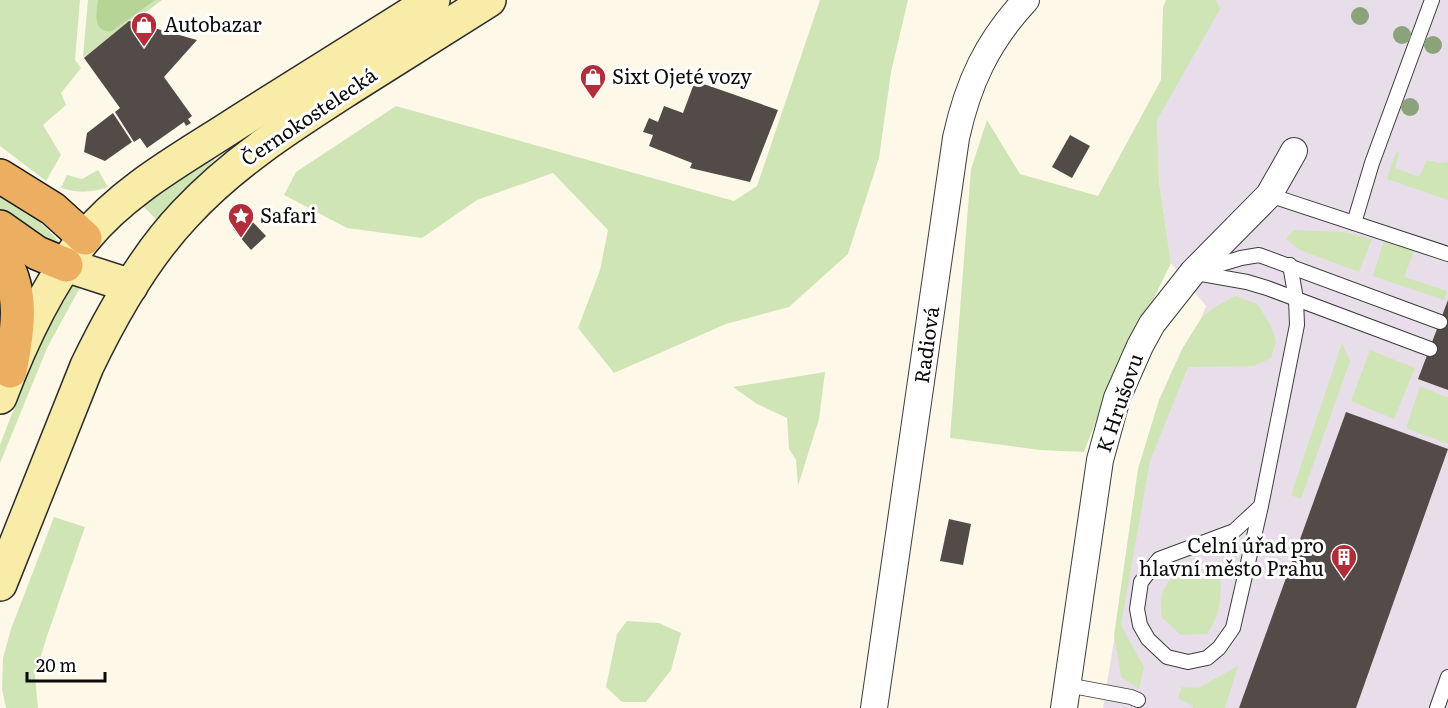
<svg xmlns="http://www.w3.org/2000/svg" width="1448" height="708" font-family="Literata,serif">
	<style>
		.industrial { fill: #e7dee9 }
		.green { fill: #d0e5b6 }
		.forest { fill: #b5d496 }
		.building { fill: #524b47 }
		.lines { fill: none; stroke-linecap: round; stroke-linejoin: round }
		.service-casing { stroke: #3d3d3d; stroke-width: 16 }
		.minor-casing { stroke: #3d3d3d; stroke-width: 28 }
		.secondary-casing { stroke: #2c2c2c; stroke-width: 36 }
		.trunk-casing { stroke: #1b1b1b; stroke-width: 36 }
		.service { stroke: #fff; stroke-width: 14 }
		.minor { stroke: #fff; stroke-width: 26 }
		.secondary { stroke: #f9eca8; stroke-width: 33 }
		.trunk { stroke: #ecae60; stroke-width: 33 }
		.tree { fill: #8ca27a }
		.labels { text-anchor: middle; stroke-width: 6; stroke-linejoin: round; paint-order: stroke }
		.poi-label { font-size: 20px; fill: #0a0a0a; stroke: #fff; text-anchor: start }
		.street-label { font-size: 20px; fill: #0a0a0a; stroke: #fff }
	</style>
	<rect width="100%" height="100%" fill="#fef8e9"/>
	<path class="industrial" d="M1208 0H1448V708H1103L1142 468 1206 306 1171 263 1159 181 1157 120Z"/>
	<g class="green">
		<path d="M0 0H80L75 60 81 68 61 93 66 105 43 125 61 155 46 181 0 146Z"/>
		<path d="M88 0H162L85 58 83 56Z"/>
		<path d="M820 0H908L891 72 879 158 848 254 789 307 726 324 614 373 578 328 600 270 608 230 553 173 477 200 422 238 347 228 284 195 296 172 396 106 734 201 757 186Z"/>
		<path d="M1166 0H1216L1220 9 1157 120 1159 181 1171 263 1103 403 1084 452 1040 450 950 438 971 169 987 120 1020 174 1098 196 1161 80 1163 7Z"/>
		<path d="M1396 152 1399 153 1395 168 1419 177 1427 160 1440 163 1448 162V200L1387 179Z"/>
		<path d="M213 158 215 160 176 198 157 220 142 205Z"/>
		<path d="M98 170 108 187C92 193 77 193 61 188L67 175 82 179Z"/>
		<path d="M0 194C23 209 43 222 60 243V246L57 247 0 213Z"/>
		<path d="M1294 230 1342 232 1372 239 1359 272 1300 250 1286 239Z"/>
		<path d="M1384 240 1414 251 1404 277 1447 291 1444 300 1373 276Z"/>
		<path d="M76 280 82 284 48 346 0 463V445L30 366 41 342Z"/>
		<path d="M1235 296 1257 304 1270 324 1276 341 1271 358 1254 366 1188 367 1150 461 1121 625 1144 667 1139 689 1121 677 1114 635 1138 469 1159 400 1182 349 1202 317 1213 308Z"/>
		<path d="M1342 343 1350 361 1301 499 1291 495Z"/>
		<path d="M1370 350 1415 368 1394 419 1351 401Z"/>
		<path d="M825 372 819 419 798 486 796 460 789 449 787 418 757 404 733 387Z"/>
		<path d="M1420 386 1448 398V444L1406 428Z"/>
		<path d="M54 517 85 527 47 636 35 676 38 708H6L2 689 3 658 11 629Z"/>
		<path d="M1184 568 1220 575C1222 597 1220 615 1207 634L1181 635 1162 618C1158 594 1164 582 1184 568Z"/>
		<path d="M627 621 659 623 681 633 671 670 646 702H622L606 687 617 634Z"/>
		<path d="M1238 666 1225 708H1193V706L1178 698 1182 687 1198 688Z"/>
	</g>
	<path class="forest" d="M98 0H155L112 31C93 33 96 14 98 0Z"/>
	<g class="building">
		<path d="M129 21 197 40 164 77 192 116 188 119 191 123 186 126 184 122 147 148 140 138 134 142 115 112 120 108 84 58Z"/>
		<path d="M695 81 778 110 750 182 690 168 692 163 649 146 653 135 643 132 649 118 658 122 664 106 683 113Z"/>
		<path d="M113 113 132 142 105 161 84 152 87 133Z"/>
		<path d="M1070 135 1090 146 1072 178 1052 167Z"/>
		<path d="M247 216 266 236 251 250 233 229Z"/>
		<path d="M1448 300V390L1418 379Z"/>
		<path d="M1346 412 1448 449 1356 708H1239Z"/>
		<path d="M949 519 971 524 963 565 940 561Z"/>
	</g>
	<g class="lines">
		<g class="service-casing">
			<g id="service">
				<path d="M1269 195 1448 254"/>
				<path d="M1354 223 1372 163 1432 0"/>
				<path d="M1201 270 1241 258 1259 255 1440 322"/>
				<path d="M1196 273 1247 282 1267 288 1430 349"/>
				<path d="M1261 506 1234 531 1159 559 1141 582 1137 609 1140 625 1148 639 1167 657 1188 662 1207 658 1219 648 1233 628 1261 506 1297 325 1296 299 1290 265"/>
				<path d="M1067 685 1131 697 1138 700"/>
				<path d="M1437 708 1448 677"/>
			</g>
		</g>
		<g class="minor-casing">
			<g id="minor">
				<path d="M874 708 956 138C968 83 987 42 1026 0"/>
				<path d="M1064 708 1100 460 1117 398 1140 346 1152 324 1193 272 1269 195 1294 151"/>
			</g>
		</g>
		<g class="secondary-casing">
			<g id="secondary">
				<path d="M66 265 131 286"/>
				<path d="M0 397C20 344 49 282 85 238 125 189 185 157 237 123 302 82 368 41 433 0"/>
				<path d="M0 584 87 366C113 312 144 257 185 214 233 162 292 125 351 87 397 58 443 29 489 0"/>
			</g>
		</g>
		<g class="trunk-casing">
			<g id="trunk">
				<path d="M0 176 53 209 85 238"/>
				<path d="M0 227 37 253 66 265"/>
				<path d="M0 254C25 289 18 331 10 371"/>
			</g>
		</g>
		<use href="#service" class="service"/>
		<use href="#minor" class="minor"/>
		<use href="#secondary" class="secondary"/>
		<use href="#trunk" class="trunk"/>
	</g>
	<g class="tree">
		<circle cx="1360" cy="16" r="9"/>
		<circle cx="1402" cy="35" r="9"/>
		<circle cx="1433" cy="45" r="9"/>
		<circle cx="1410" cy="107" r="9"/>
	</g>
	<defs>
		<g id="shop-pin" transform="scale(1.35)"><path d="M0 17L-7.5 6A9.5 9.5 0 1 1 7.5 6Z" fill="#b02d39" stroke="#fff"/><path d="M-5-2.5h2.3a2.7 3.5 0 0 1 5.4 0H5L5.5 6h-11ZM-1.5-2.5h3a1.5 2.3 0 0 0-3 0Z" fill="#fff"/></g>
		<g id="sight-pin" transform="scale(1.35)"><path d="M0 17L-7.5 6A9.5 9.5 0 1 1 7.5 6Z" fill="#b02d39" stroke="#fff"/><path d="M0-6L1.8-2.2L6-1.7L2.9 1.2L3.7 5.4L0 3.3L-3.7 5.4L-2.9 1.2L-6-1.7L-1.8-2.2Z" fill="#fff"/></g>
		<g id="building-pin" transform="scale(1.35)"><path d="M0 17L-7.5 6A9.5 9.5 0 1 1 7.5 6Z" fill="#b02d39" stroke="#fff"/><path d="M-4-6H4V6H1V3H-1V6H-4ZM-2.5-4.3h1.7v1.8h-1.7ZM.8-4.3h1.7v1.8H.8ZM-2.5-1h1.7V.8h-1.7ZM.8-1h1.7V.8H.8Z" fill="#fff"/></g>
	</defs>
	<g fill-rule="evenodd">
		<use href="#shop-pin" x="144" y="25"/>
		<use href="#shop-pin" x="593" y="77"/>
		<use href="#sight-pin" x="241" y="216"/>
		<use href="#building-pin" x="1344" y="557"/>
	</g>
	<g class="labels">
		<g class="poi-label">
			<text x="164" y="32">Autobazar</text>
			<text x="612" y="84">Sixt Ojeté vozy</text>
			<text x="260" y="223">Safari</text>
			<text x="1324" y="553" text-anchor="end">Celní úřad pro<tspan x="1324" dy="23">hlavní město Prahu</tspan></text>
		</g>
		<g class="street-label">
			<text transform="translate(309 117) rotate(-34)" y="7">Černokostelecká</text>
			<text transform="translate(927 345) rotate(-82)" y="7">Radiová</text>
			<text transform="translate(1120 403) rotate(-71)" y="7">K Hrušovu</text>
		</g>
	</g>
	<path d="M27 672v9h78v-9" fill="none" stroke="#0a0a0a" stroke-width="3"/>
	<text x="36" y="672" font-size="18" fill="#0a0a0a" stroke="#ffffff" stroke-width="4.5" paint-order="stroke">20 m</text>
</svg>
